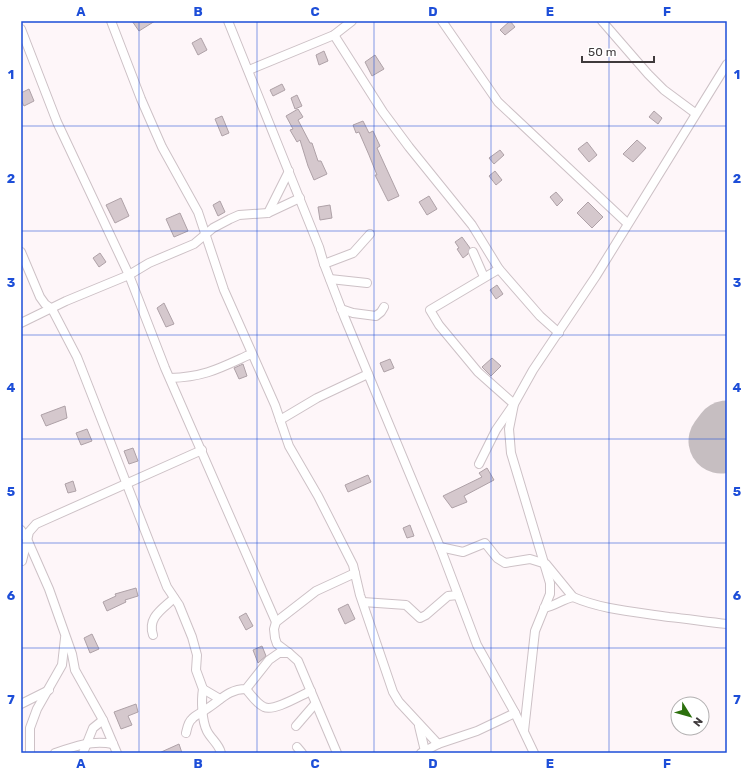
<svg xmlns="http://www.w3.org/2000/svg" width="748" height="774" font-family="Rubik,sans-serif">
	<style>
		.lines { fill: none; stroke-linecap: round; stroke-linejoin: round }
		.runway { stroke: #c6bec1; stroke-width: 65 }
		.building { fill: #d5c8cd; stroke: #aea1a7 }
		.minor-casing { stroke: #cdc1c6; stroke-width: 10 }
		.minor { stroke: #fff; stroke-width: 8 }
		.grid { fill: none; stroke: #1d4ed8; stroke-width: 1; stroke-opacity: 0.55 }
		.neatline { fill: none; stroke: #1d4ed8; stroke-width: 1.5 }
		.grid-label { font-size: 13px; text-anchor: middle; font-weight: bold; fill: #1d4ed8 }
	</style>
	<rect width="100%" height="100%" fill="#fef6f9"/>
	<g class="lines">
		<path class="runway" d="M721 441 727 433"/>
	</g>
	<g class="building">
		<path d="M132 21H155L139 31Z"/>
		<path d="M510 21 515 27 505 35 500 30Z"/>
		<path d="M201 38 207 50 198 55 192 43Z"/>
		<path d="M324 51 328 61 319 65 316 55Z"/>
		<path d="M375 55 384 69 372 76 365 62Z"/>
		<path d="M282 84 285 90 273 96 270 90Z"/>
		<path d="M29 89 34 101 24 106 21 100V93Z"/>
		<path d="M297 95 302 106 295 109 291 98Z"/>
		<path d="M298 109 303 117 298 120 310 143H312L318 161H321L327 174 314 180 308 166 300 140 297 142 290 130 293 129 286 116Z"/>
		<path d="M654 111 662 118 658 124 649 117Z"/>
		<path d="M222 116 229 133 222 136 215 119Z"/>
		<path d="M363 121 369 133 373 131 380 146 377 148 399 196 388 201 375 175H377L369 155 359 132 356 133 353 125Z"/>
		<path d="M637 140 646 148 633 162 623 154Z"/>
		<path d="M587 142 597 155 589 162 578 149Z"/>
		<path d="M500 150 504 155 494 164 489 158Z"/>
		<path d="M495 171 502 180 496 185 489 176Z"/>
		<path d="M556 192 563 200 557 206 550 197Z"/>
		<path d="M429 196 437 209 427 215 419 202Z"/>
		<path d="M121 198 129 216 115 223 106 205Z"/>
		<path d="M220 201 225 212 218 216 213 205Z"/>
		<path d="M588 202 603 217 592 228 577 213Z"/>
		<path d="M330 205 332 218 320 220 318 207Z"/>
		<path d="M180 213 188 231 174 237 166 219Z"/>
		<path d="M462 237 470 248 468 254 463 258 457 249 459 248 455 242Z"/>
		<path d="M100 253 106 262 99 267 93 258Z"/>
		<path d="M497 285 503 294 496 299 490 290Z"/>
		<path d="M164 303 174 324 166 327 157 308Z"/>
		<path d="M492 358 501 366 491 376 482 367Z"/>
		<path d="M390 359 394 368 384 372 380 363Z"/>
		<path d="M243 364 247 376 239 379 234 368Z"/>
		<path d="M65 406 67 418 46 426 41 415Z"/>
		<path d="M87 429 92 441 81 445 76 433Z"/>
		<path d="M133 448 138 461 129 464 124 451Z"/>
		<path d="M487 468 494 480 464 496 467 502 452 508 443 496 482 477 479 473Z"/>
		<path d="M368 475 371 482 348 492 345 485Z"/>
		<path d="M73 481 76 491 68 493 65 484Z"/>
		<path d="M410 525 414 536 407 538 403 528Z"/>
		<path d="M136 588 138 596 125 600 126 602 107 611 103 602 116 596 115 594Z"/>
		<path d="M348 604 355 619 345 624 338 609Z"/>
		<path d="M246 613 253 626 246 630 239 617Z"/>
		<path d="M92 634 99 649 90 653 84 638Z"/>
		<path d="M262 646 266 656 258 663 253 650Z"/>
		<path d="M136 704 138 712 128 716 132 725 121 729 114 712Z"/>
		<path d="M179 744 182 753H159Z"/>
	</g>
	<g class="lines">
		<g class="minor-casing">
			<g id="minor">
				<path d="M111 21 141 99 162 147 198 212 224 290 275 405 289 446 318 496 353 565 360 595 393 692 399 702 438 744"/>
				<path d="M228 21 319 247 324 264 344 316 440 547 477 645 515 713 534 753"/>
				<path d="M442 21 498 102 627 223"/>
				<path d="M602 21 648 74 664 90 695 113"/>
				<path d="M21 29 57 122 129 275 165 368 276 622"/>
				<path d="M334 35 383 112 409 147 472 225 499 269 540 316 559 333"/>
				<path d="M249 70 334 35 352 21"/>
				<path d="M268 213 289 171"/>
				<path d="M21 252 40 297 45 304 52 309 77 357 167 587 179 605 192 637 197 655 196 670 203 689 220 699"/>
				<path d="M473 252 484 277"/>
				<path d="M324 264 353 253 370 234"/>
				<path d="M330 279 367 283"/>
				<path d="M341 309 353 313 376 316 381 312 384 307"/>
				<path d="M21 323 66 301 129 275 149 263 194 244 213 228 230 219 239 215 268 213 300 198"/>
				<path d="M170 378C205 377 220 368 251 354"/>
				<path d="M280 420 317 398 368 374"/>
				<path d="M479 464 496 430 514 404 478 372 439 325 430 310 499 269"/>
				<path d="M21 530 27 539 49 589 72 654 75 670 103 720 117 753"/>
				<path d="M440 547 463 552 485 543 497 558 505 563 530 559 546 564 573 597C603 610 637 612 669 617 688 619 708 622 727 624"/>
				<path d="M22 561 29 532 36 524 202 450"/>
				<path d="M363 602 406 605 420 618 426 615 448 596 458 595"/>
				<path d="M544 608C555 606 563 599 573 597"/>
				<path d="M153 635C147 617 163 609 174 598"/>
				<path d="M289 653 298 661 337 753"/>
				<path d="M203 689C201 701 202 721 207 731 211 739 219 744 221 753"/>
				<path d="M246 689C251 695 257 704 264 707 274 712 301 695 311 691"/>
				<path d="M21 704 49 690"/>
				<path d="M296 726 315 704"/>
				<path d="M419 726 425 751"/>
				<path d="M524 731 535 631 550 594V583L511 453 509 429 514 404 533 370 596 276 727 64"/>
				<path d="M186 733C187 729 188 722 192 719 195 715 201 713 205 710 220 701 228 689 246 689L269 660 279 653H289L277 644 275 638 274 629 276 622 316 591 355 573"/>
				<path d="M297 747 302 753"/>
				<path d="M30 753V728L37 709 62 665 65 638"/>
				<path d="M55 753C75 746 92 740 113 744"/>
				<path d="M83 753 93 728 103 720"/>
				<path d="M421 753 438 744 477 731 515 713"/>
			</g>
		</g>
		<use href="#minor" class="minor"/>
	</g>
	<path class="grid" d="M139 21V753M257 21V753M374 21V753M491 21V753M609 21V753M21 126H727M21 231H727M21 335H727M21 439H727M21 543H727M21 648H727"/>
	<rect width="748" height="774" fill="none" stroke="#ffffff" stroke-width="44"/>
	<g transform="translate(690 716) rotate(127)"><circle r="19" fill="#ffffff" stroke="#b2b0b1"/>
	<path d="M0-3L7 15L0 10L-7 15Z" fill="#2c700d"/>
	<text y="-6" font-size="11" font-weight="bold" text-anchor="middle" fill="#3f3a3c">N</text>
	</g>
	<path d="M582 56v6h72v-6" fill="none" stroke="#3f3a3c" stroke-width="2"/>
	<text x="588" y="56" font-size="12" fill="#3f3a3c" stroke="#ffffff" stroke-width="3" paint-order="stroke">50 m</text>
	<rect x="22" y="22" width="704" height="730" class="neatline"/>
	<g class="grid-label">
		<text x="81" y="16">A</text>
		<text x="198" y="16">B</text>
		<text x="315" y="16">C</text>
		<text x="433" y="16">D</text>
		<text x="550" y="16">E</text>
		<text x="667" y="16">F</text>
		<text x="11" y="79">1</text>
		<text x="737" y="79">1</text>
		<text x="11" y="183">2</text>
		<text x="737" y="183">2</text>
		<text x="11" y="287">3</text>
		<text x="737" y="287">3</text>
		<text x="11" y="392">4</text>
		<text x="737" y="392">4</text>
		<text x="11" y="496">5</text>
		<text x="737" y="496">5</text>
		<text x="11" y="600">6</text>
		<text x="737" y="600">6</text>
		<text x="11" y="704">7</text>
		<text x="737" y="704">7</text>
		<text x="81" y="768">A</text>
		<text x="198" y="768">B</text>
		<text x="315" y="768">C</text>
		<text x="433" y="768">D</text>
		<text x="550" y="768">E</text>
		<text x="667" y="768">F</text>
	</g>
</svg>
